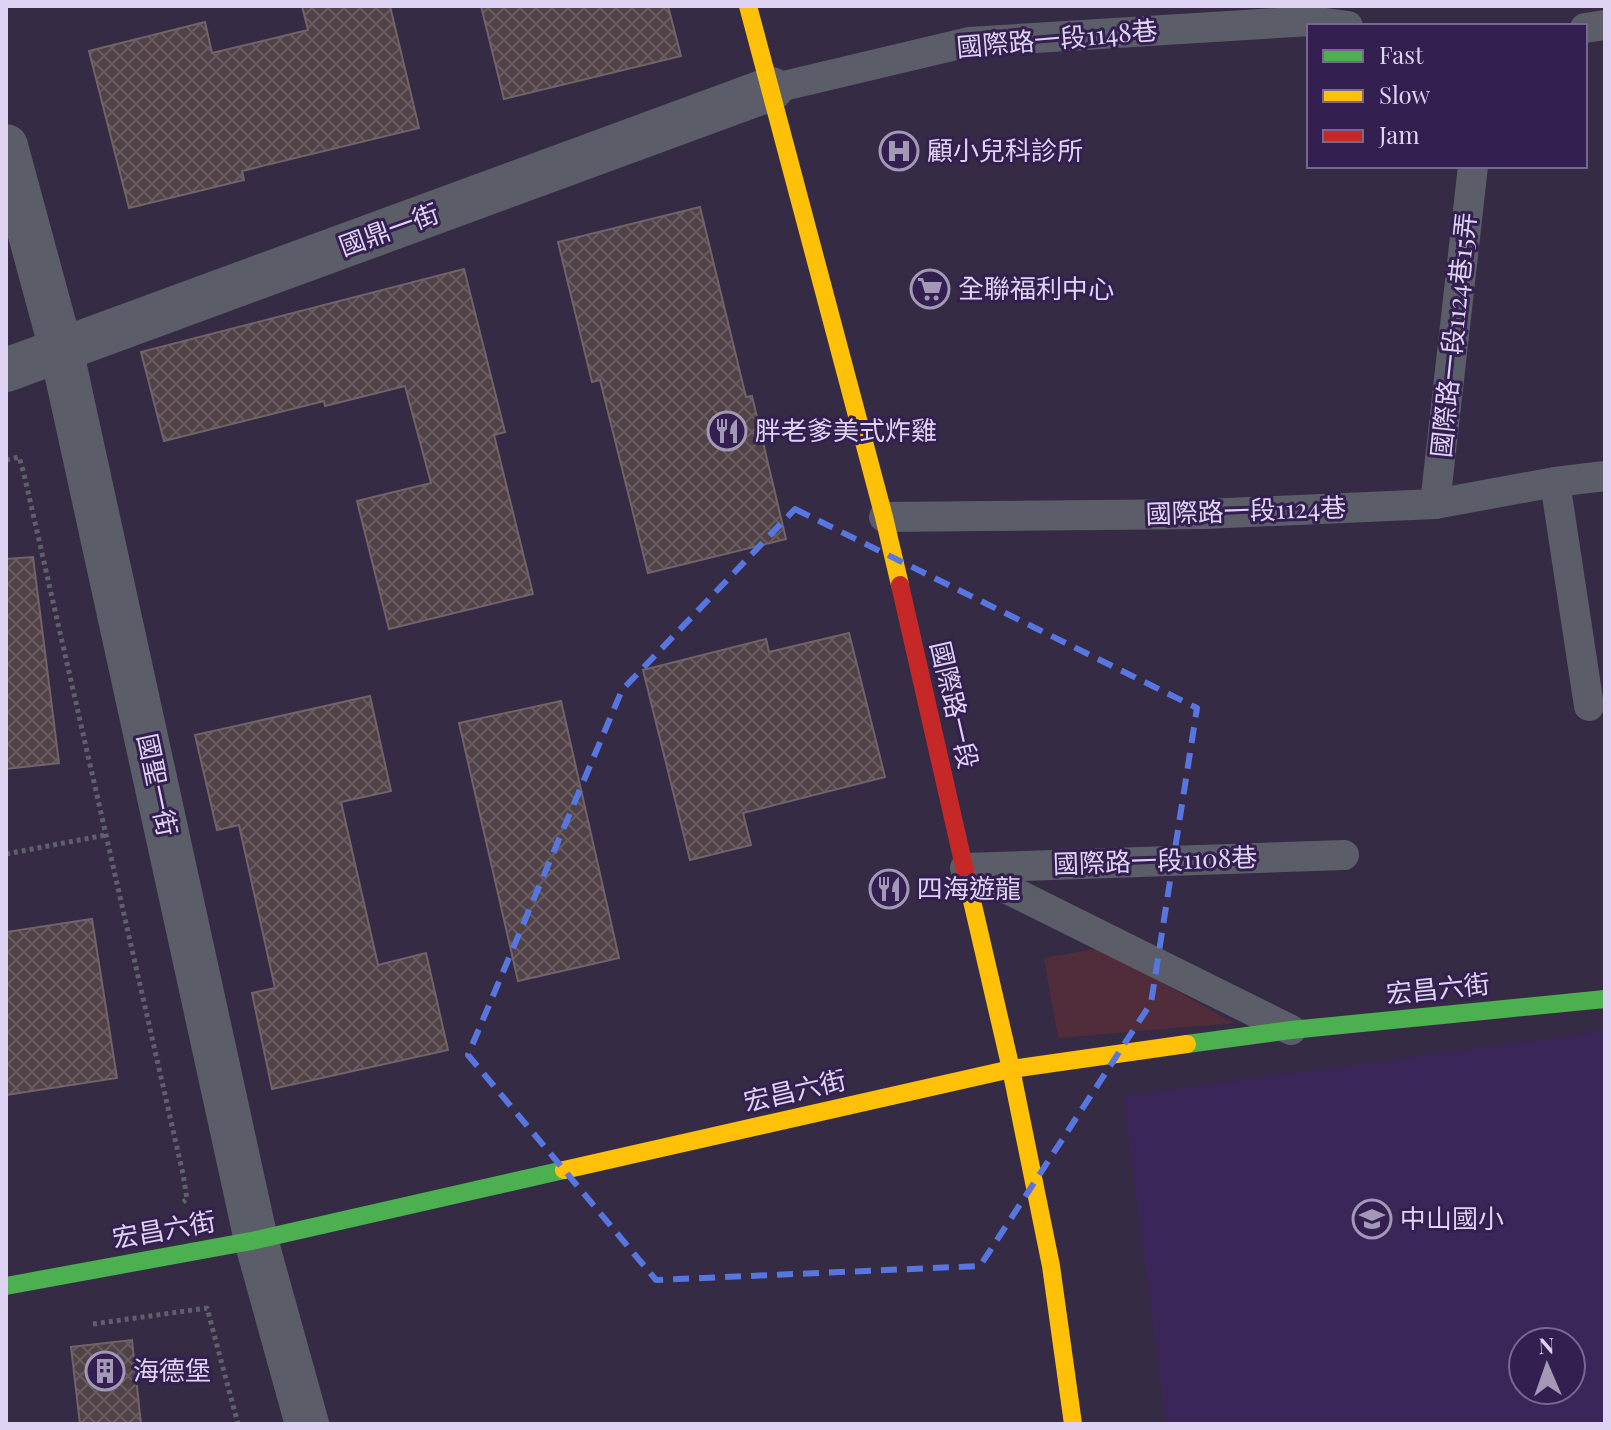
<svg xmlns="http://www.w3.org/2000/svg" width="1611" height="1430" font-family="'Playfair Display','Noto Sans TC',serif">
	<style>
		.built { fill: #3b2659; fill-rule: evenodd }
		.grass { fill: #512d3b }
		.building { fill: url(#building-cross-hatch); stroke: #716367; stroke-width: 2 }
		.lines { fill: none; stroke-linecap: round; stroke-linejoin: round }
		.path { stroke: #5f606b; stroke-width: 5; stroke-dasharray: 4 4; stroke-linecap: butt }
		.lane { stroke: #5b5e68; stroke-width: 30 }
		.street { stroke: #5b5e68; stroke-width: 44 }
		.fast { stroke: #4caf50; stroke-width: 18 }
		.slow { stroke: #ffc107; stroke-width: 18 }
		.jam { stroke: #c62828; stroke-width: 18 }
		.marked { fill: none; stroke: #5776e0; stroke-width: 6; stroke-dasharray: 16 10; stroke-linejoin: round }
		.labels { text-anchor: middle; stroke-width: 6; stroke-linejoin: round; paint-order: stroke }
		.street-label { font-size: 26px; fill: #ded3f2; stroke: #342050 }
		.poi-label { font-size: 26px; fill: #ded3f2; stroke: #342050; text-anchor: start }
	</style>
	<defs>
		<pattern id="building-cross-hatch" width="8" height="8" patternUnits="userSpaceOnUse" patternTransform="scale(2)"><rect width="8" height="8" fill="#504246"/><path d="M0 0l8 8M0 8l8-8" fill="none" stroke="#695c61"/></pattern>
	</defs>
	<rect width="100%" height="100%" fill="#362b45"/>
	<path class="built" d="M1605 1031V1424H1166L1123 1096ZM1523 1342H1571V1390H1523Z"/>
	<path class="grass" d="M1100 948 1234 1023 1058 1038 1044 958Z"/>
	<g class="building">
		<path d="M302 6H390L419 128 242 171 244 180 129 208 89 51 205 22 212 53 308 30Z"/>
		<path d="M481 6H668L681 56 504 99Z"/>
		<path d="M700 207 746 397 752 396 786 539 648 573 600 380 592 382 558 242Z"/>
		<path d="M464 269 505 432 494 435 533 594 389 629 357 501 431 483 405 386 325 406 324 401 164 441 141 352Z"/>
		<path d="M33 557 59 763 6 769V559Z"/>
		<path d="M849 633 885 777 743 813 751 845 690 860 643 670 766 639 769 652Z"/>
		<path d="M370 696 391 791 341 802 378 965 426 953 448 1050 272 1089 252 993 275 988 239 825 217 830 195 735Z"/>
		<path d="M561 701 619 958 518 981 459 723Z"/>
		<path d="M92 919 117 1078 6 1095V932Z"/>
		<path d="M132 1340 141 1424H80L71 1347Z"/>
	</g>
	<g class="lines">
		<g class="path">
			<path d="M6 460 19 457 24 474 183 1174 187 1199 183 1202"/>
			<path d="M6 854 106 835"/>
			<path d="M93 1324 207 1308 238 1424"/>
		</g>
		<g class="lane">
			<path d="M1585 28 1605 25"/>
			<path d="M771 89 969 42 1311 21 1348 26"/>
			<path d="M1555 482 1589 706"/>
			<path d="M1435 504 1473 166"/>
			<path d="M884 517 1205 514 1435 504 1555 482 1605 476"/>
			<path d="M965 868 1344 855"/>
			<path d="M967 869 1291 1030"/>
		</g>
		<g class="street">
			<path d="M6 146 61 349 256 1240 307 1424"/>
			<path d="M6 370 771 89"/>
		</g>
		<g class="fast">
			<path d="M1187 1044 1291 1030 1605 999"/>
			<path d="M6 1286 256 1240 564 1170"/>
		</g>
		<g class="slow">
			<path d="M748 6 884 517 900 585"/>
			<path d="M966 875 1011 1069 1051 1266 1073 1424"/>
			<path d="M564 1170 1011 1069 1187 1044"/>
		</g>
		<path class="jam" d="M900 585 966 875"/>
	</g>
	<path class="marked" d="M795 509 1197 708 1151 1003 980 1266 656 1280 468 1055 622 690Z"/>
	<defs>
		<g id="hospital-ring" transform="scale(2)"><circle r="9.5" fill="#342050" stroke="#a398b5" stroke-width="1.5"/><path d="M-5-5h3v3.5h4V-5h3V5h-3V1.5h-4V5h-3Z" fill="#a398b5"/></g>
		<g id="supermarket-ring" transform="scale(2)"><circle r="9.5" fill="#342050" stroke="#a398b5" stroke-width="1.5"/><path d="M-6-5.5h2.5l.6 2H6L4.5 2H-2.5L-4.4-4H-6ZM-1.5 3.2a1.3 1.3 0 1 0 .1 0ZM3 3.2a1.3 1.3 0 1 0 .1 0Z" fill="#a398b5"/></g>
		<g id="restaurant-ring" transform="scale(2)"><circle r="9.5" fill="#342050" stroke="#a398b5" stroke-width="1.5"/><path d="M-5-6h1v4h1v-4h1v4h1v-4h1v5L-1.5 .5V6h-2V.5L-5-1ZM5-6V6H3V1.5H1.5Q1.5-4 5-6Z" fill="#a398b5"/></g>
		<g id="school-ring" transform="scale(2)"><circle r="9.5" fill="#342050" stroke="#a398b5" stroke-width="1.5"/><path d="M0-5L7-2L0 1L-7-2ZM-4 1L0 2.5L4 1V4Q0 6-4 4Z" fill="#a398b5"/></g>
		<g id="building-ring" transform="scale(2)"><circle r="9.5" fill="#342050" stroke="#a398b5" stroke-width="1.5"/><path d="M-4-6H4V6H1V3H-1V6H-4ZM-2.5-4.3h1.7v1.8h-1.7ZM.8-4.3h1.7v1.8H.8ZM-2.5-1h1.7V.8h-1.7ZM.8-1h1.7V.8H.8Z" fill="#a398b5"/></g>
	</defs>
	<g fill-rule="evenodd">
		<use href="#hospital-ring" x="899" y="151"/>
		<use href="#supermarket-ring" x="930" y="289"/>
		<use href="#restaurant-ring" x="727" y="431"/>
		<use href="#restaurant-ring" x="889" y="889"/>
		<use href="#school-ring" x="1372" y="1219"/>
		<use href="#building-ring" x="105" y="1371"/>
	</g>
	<g class="labels">
		<g class="street-label">
			<text transform="translate(1057 39) rotate(-5)" y="9">國際路一段1148巷</text>
			<text transform="translate(389 230) rotate(-20)" y="9">國鼎一街</text>
			<text transform="translate(1454 335) rotate(-84)" y="9">國際路一段1124巷15弄</text>
			<text transform="translate(1246 511) rotate(-2)" y="9">國際路一段1124巷</text>
			<text transform="translate(954 705) rotate(77)" y="9">國際路一段</text>
			<text transform="translate(157 785) rotate(78)" y="9">國聖一街</text>
			<text transform="translate(1155 861) rotate(-2)" y="9">國際路一段1108巷</text>
			<text transform="translate(1438 989) rotate(-6)" y="9">宏昌六街</text>
			<text transform="translate(795 1091) rotate(-13)" y="9">宏昌六街</text>
			<text transform="translate(164 1230) rotate(-10)" y="9">宏昌六街</text>
		</g>
		<g class="poi-label">
			<text x="927" y="160">顧小兒科診所</text>
			<text x="958" y="298">全聯福利中心</text>
			<text x="755" y="440">胖老爹美式炸雞</text>
			<text x="917" y="898">四海遊龍</text>
			<text x="1400" y="1228">中山國小</text>
			<text x="133" y="1380">海德堡</text>
		</g>
	</g>
	<rect width="1611" height="1430" fill="none" stroke="#ded3f2" stroke-width="16"/>
	<rect x="1307" y="24" width="280" height="144" fill="#342050" stroke="#786891" stroke-width="2"/>
	<rect x="1323" y="50" width="40" height="12" fill="#4caf50" stroke="#786891" stroke-width="2"/>
	<text x="1379" y="64" font-size="24" fill="#ded3f2">Fast</text>
	<rect x="1323" y="90" width="40" height="12" fill="#ffc107" stroke="#786891" stroke-width="2"/>
	<text x="1379" y="104" font-size="24" fill="#ded3f2">Slow</text>
	<rect x="1323" y="130" width="40" height="12" fill="#c62828" stroke="#786891" stroke-width="2"/>
	<text x="1379" y="144" font-size="24" fill="#ded3f2">Jam</text>
	<g transform="translate(1547 1366) rotate(358)"><circle r="38" fill="#342050" stroke="#786891" stroke-width="2"/>
	<path d="M0-6L14 30L0 20L-14 30Z" fill="#a398b5"/>
	<text y="-12" font-size="22" font-weight="bold" text-anchor="middle" fill="#ded3f2">N</text>
	</g>
</svg>
